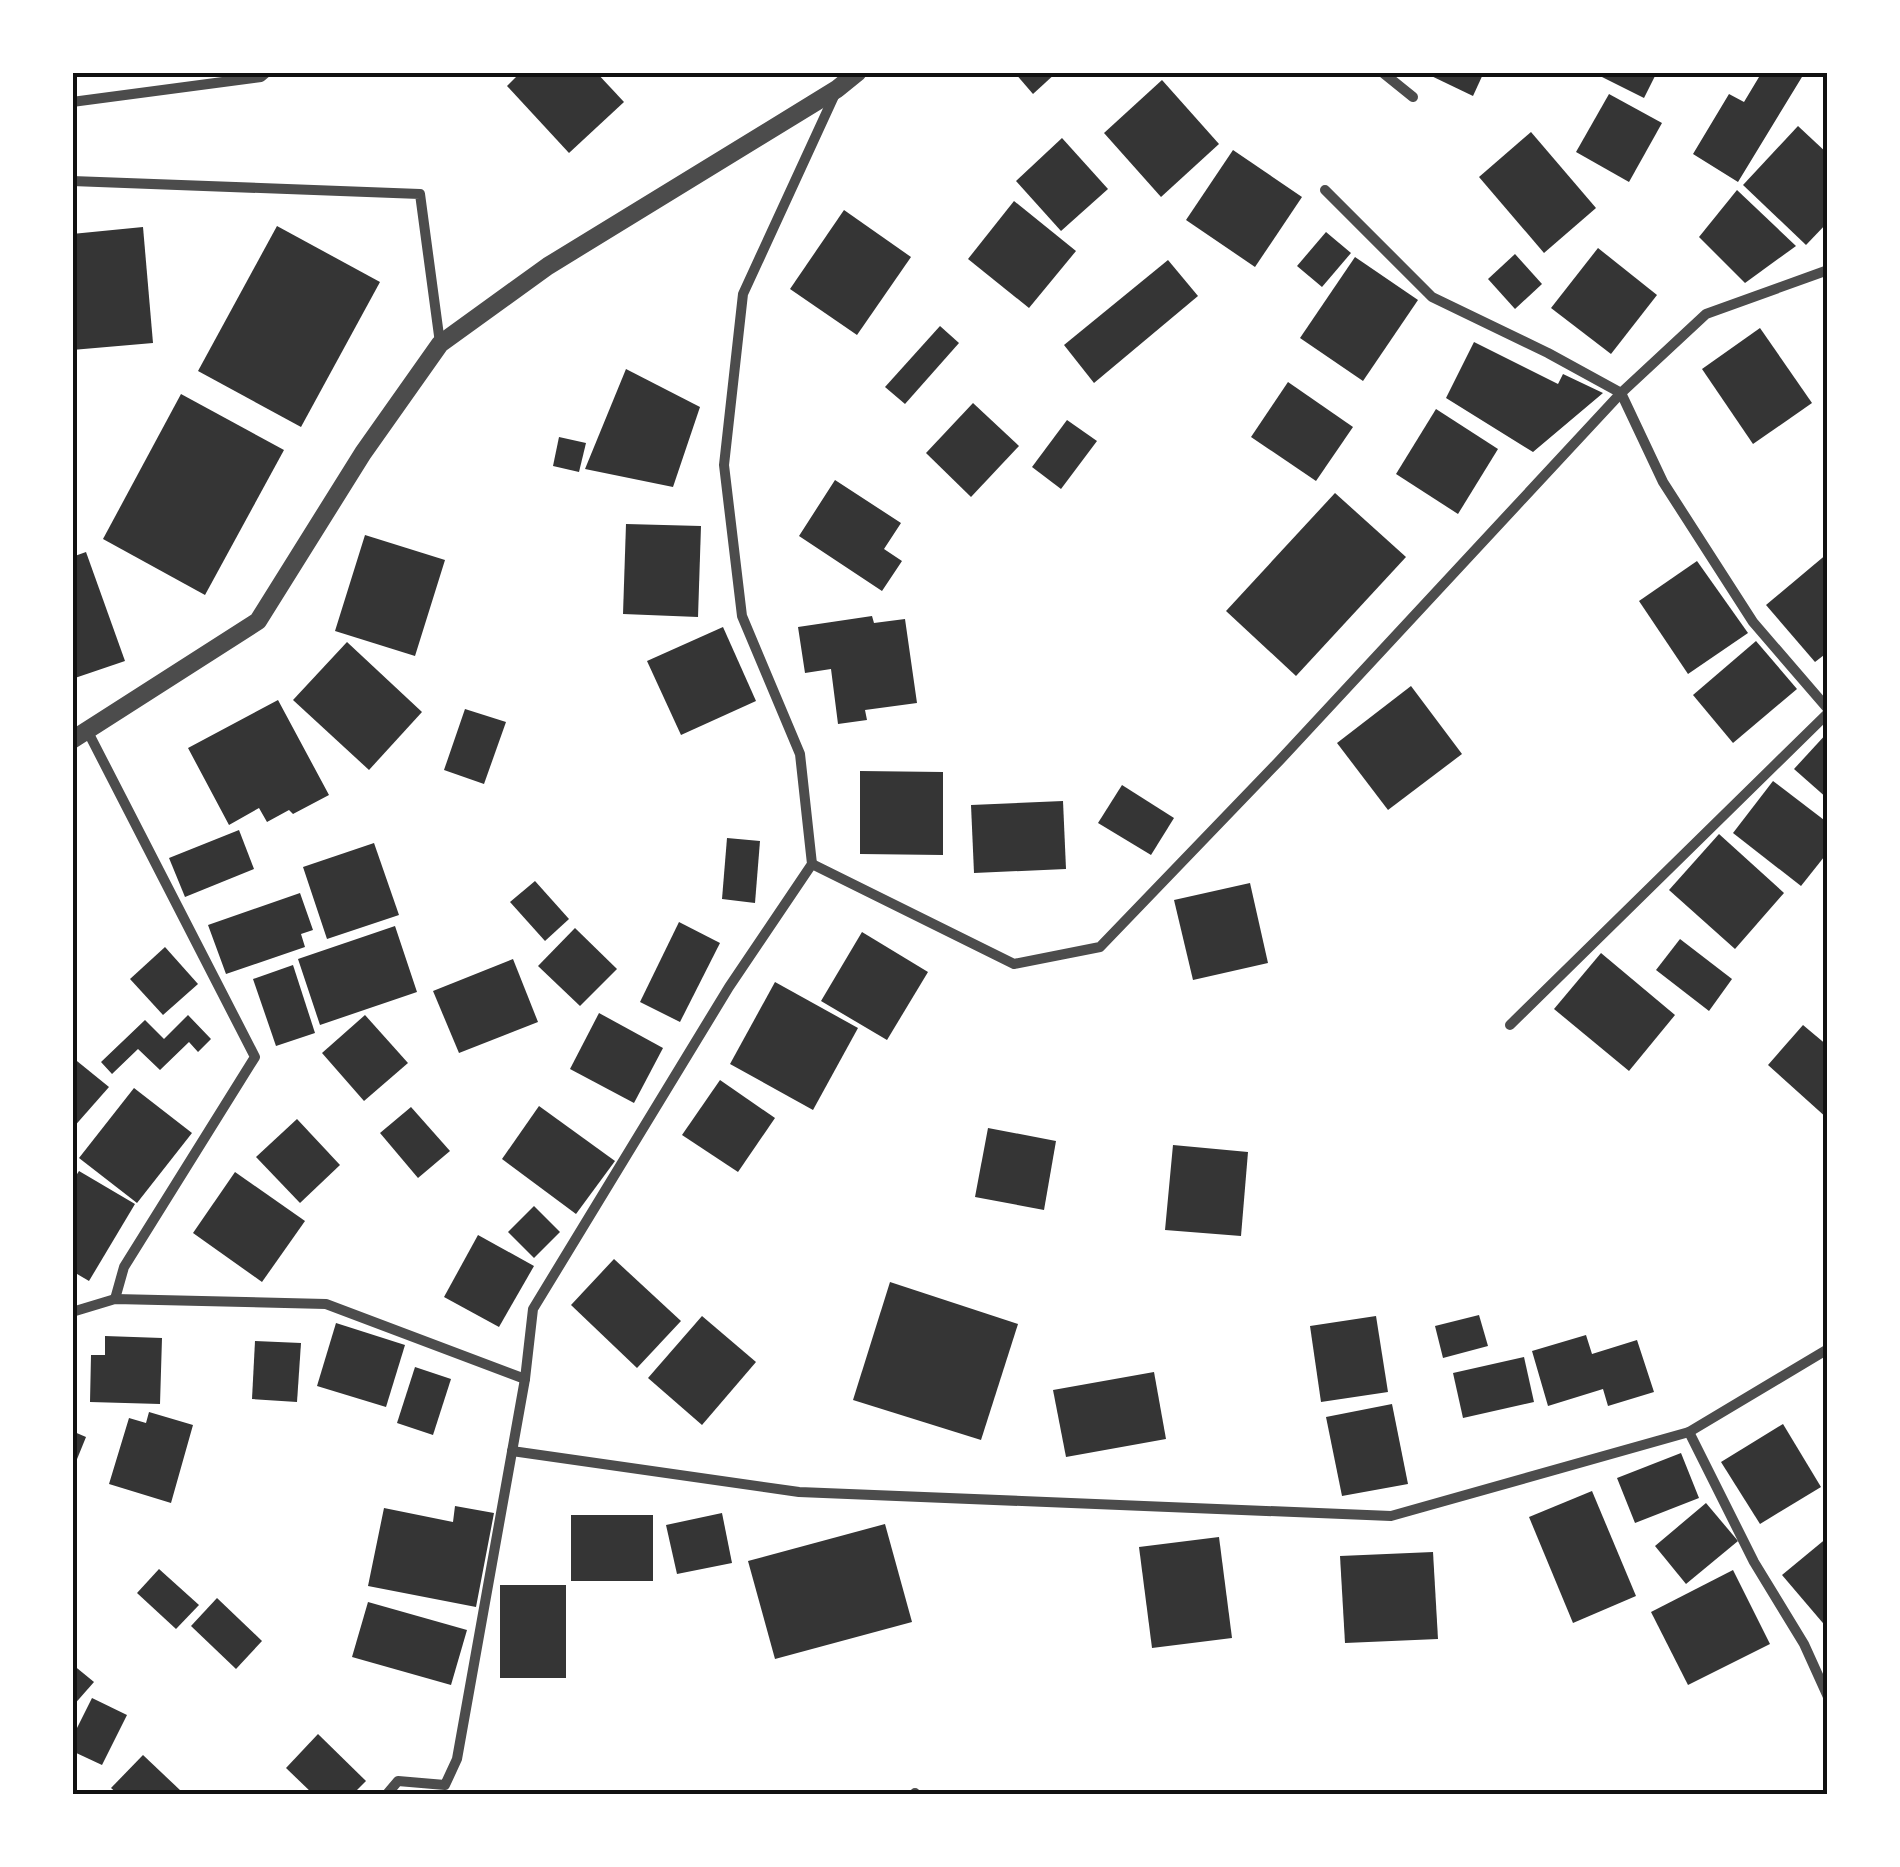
<svg xmlns="http://www.w3.org/2000/svg" width="1900" height="1867" font-family="Helvetica,sans-serif">
	<style>
		.building { fill: #353535 }
		.lines { fill: none; stroke-linecap: round; stroke-linejoin: round }
		.minor { stroke: #4c4c4c; stroke-width: 10 }
		.tertiary { stroke: #4c4c4c; stroke-width: 18 }
		.neatline { fill: none; stroke: #111; stroke-width: 4 }
	</style>
	<rect width="100%" height="100%" fill="#fff"/>
	<g class="building">
		<path d="M521 72H596L624 102 569 153 507 86Z"/>
		<path d="M1014 72H1057L1033 94Z"/>
		<path d="M1423 72H1484L1473 96Z"/>
		<path d="M1592 72H1657L1644 98Z"/>
		<path d="M1762 72H1805L1738 182 1693 154 1729 94 1744 102Z"/>
		<path d="M1162 80 1219 144 1161 197 1104 133Z"/>
		<path d="M1609 94 1662 123 1629 182 1576 152Z"/>
		<path d="M1798 126 1828 154V222L1806 245 1743 185Z"/>
		<path d="M1531 132 1596 208 1544 253 1479 177Z"/>
		<path d="M1062 138 1108 189 1061 231 1016 181Z"/>
		<path d="M1233 150 1302 197 1255 267 1186 220Z"/>
		<path d="M1737 190 1796 246 1745 283 1699 237Z"/>
		<path d="M1014 201 1076 251 1029 308 968 259Z"/>
		<path d="M844 210 911 257 857 335 790 289Z"/>
		<path d="M277 226 380 282 301 427 198 371Z"/>
		<path d="M143 227 153 343 72 350V234Z"/>
		<path d="M1326 232 1351 253 1322 287 1297 266Z"/>
		<path d="M1598 248 1657 295 1611 354 1551 308Z"/>
		<path d="M1515 254 1542 284 1515 309 1488 279Z"/>
		<path d="M1355 257 1418 300 1363 381 1300 338Z"/>
		<path d="M1168 260 1198 296 1094 383 1064 345Z"/>
		<path d="M940 326 959 343 905 404 885 387Z"/>
		<path d="M1760 328 1812 403 1753 444 1702 369Z"/>
		<path d="M1474 342 1558 384 1563 374 1603 393 1533 452 1446 398Z"/>
		<path d="M626 369 700 407 673 487 585 469Z"/>
		<path d="M1288 382 1353 427 1316 481 1251 437Z"/>
		<path d="M181 394 284 450 205 595 103 539Z"/>
		<path d="M973 403 1019 446 971 497 926 453Z"/>
		<path d="M1436 409 1498 449 1458 514 1396 474Z"/>
		<path d="M1067 420 1097 441 1061 489 1032 467Z"/>
		<path d="M559 437 586 443 579 472 553 466Z"/>
		<path d="M835 480 901 523 884 549 902 561 882 591 799 536Z"/>
		<path d="M1335 493 1406 557 1296 676 1226 611Z"/>
		<path d="M626 524 701 526 698 617 623 614Z"/>
		<path d="M365 535 445 560 415 656 335 631Z"/>
		<path d="M86 552 125 661 72 679V557Z"/>
		<path d="M1828 553V652L1815 662 1766 605Z"/>
		<path d="M1697 561 1748 633 1688 674 1639 601Z"/>
		<path d="M872 616 874 623 905 619 917 703 865 710 867 720 838 724 831 669 805 673 798 627Z"/>
		<path d="M723 627 756 701 681 735 647 661Z"/>
		<path d="M1756 641 1797 689 1733 743 1693 695Z"/>
		<path d="M347 642 422 712 369 770 293 700Z"/>
		<path d="M1411 686 1462 754 1388 810 1337 743Z"/>
		<path d="M278 700 329 795 293 814 289 810 267 822 259 808 229 825 188 748Z"/>
		<path d="M465 709 506 722 484 784 444 770Z"/>
		<path d="M1828 732V799L1794 769Z"/>
		<path d="M860 771 943 772V855L860 854Z"/>
		<path d="M1773 781 1828 823V852L1801 886 1733 833Z"/>
		<path d="M1122 785 1174 818 1151 855 1098 823Z"/>
		<path d="M1063 801 1066 869 974 873 971 805Z"/>
		<path d="M239 830 254 869 185 897 169 858Z"/>
		<path d="M1719 834 1784 893 1735 949 1669 890Z"/>
		<path d="M727 838 760 841 755 903 722 899Z"/>
		<path d="M374 843 399 915 327 939 303 867Z"/>
		<path d="M535 881 569 919 545 941 510 902Z"/>
		<path d="M1250 883 1268 963 1193 980 1174 900Z"/>
		<path d="M300 893 313 930 301 934 305 947 226 974 208 925Z"/>
		<path d="M679 922 720 943 680 1022 640 1002Z"/>
		<path d="M395 926 417 992 320 1025 298 959Z"/>
		<path d="M575 928 617 969 580 1006 538 966Z"/>
		<path d="M862 932 928 972 887 1040 821 1001Z"/>
		<path d="M1680 939 1732 979 1709 1011 1656 970Z"/>
		<path d="M165 947 198 984 163 1015 130 979Z"/>
		<path d="M1601 953 1675 1015 1629 1071 1554 1009Z"/>
		<path d="M513 959 538 1022 459 1053 433 991Z"/>
		<path d="M293 965 315 1033 276 1046 253 979Z"/>
		<path d="M775 982 858 1028 813 1110 730 1064Z"/>
		<path d="M599 1013 663 1048 634 1103 570 1069Z"/>
		<path d="M188 1015 211 1039 198 1052 189 1042 160 1070 138 1049 112 1074 101 1062 145 1020 164 1039Z"/>
		<path d="M365 1015 408 1063 364 1101 322 1053Z"/>
		<path d="M1803 1025 1828 1046V1119L1768 1065Z"/>
		<path d="M72 1057 109 1087 72 1129Z"/>
		<path d="M720 1080 775 1118 738 1172 682 1135Z"/>
		<path d="M134 1088 192 1133 137 1203 79 1158Z"/>
		<path d="M539 1106 615 1161 576 1214 502 1159Z"/>
		<path d="M411 1107 450 1151 418 1178 380 1133Z"/>
		<path d="M297 1119 340 1165 300 1203 256 1157Z"/>
		<path d="M988 1128 1056 1141 1044 1210 975 1197Z"/>
		<path d="M1173 1145 1248 1152 1241 1236 1165 1230Z"/>
		<path d="M79 1171 135 1204 89 1281 72 1271V1182Z"/>
		<path d="M235 1172 305 1221 262 1282 193 1233Z"/>
		<path d="M534 1206 560 1232 534 1258 508 1232Z"/>
		<path d="M478 1235 534 1266 499 1327 444 1297Z"/>
		<path d="M614 1259 681 1321 637 1368 571 1305Z"/>
		<path d="M890 1282 1018 1324 981 1440 853 1400Z"/>
		<path d="M1479 1315 1488 1346 1443 1358 1435 1326Z"/>
		<path d="M702 1316 756 1362 702 1425 648 1378Z"/>
		<path d="M1376 1316 1388 1392 1321 1402 1310 1326Z"/>
		<path d="M336 1323 405 1345 386 1407 317 1386Z"/>
		<path d="M1586 1335 1592 1354 1637 1340 1654 1392 1608 1406 1603 1389 1548 1406 1532 1351Z"/>
		<path d="M105 1336 162 1338 160 1404 90 1402 91 1355H105Z"/>
		<path d="M255 1341 301 1343 297 1402 252 1399Z"/>
		<path d="M1524 1357 1534 1402 1463 1418 1453 1373Z"/>
		<path d="M415 1367 451 1379 433 1435 397 1423Z"/>
		<path d="M1154 1372 1166 1439 1066 1457 1053 1390Z"/>
		<path d="M1392 1404 1408 1484 1342 1496 1326 1417Z"/>
		<path d="M149 1412 193 1425 171 1503 109 1484 129 1418 146 1423Z"/>
		<path d="M1783 1424 1821 1487 1760 1524 1721 1462Z"/>
		<path d="M72 1431 86 1437 73 1469H72Z"/>
		<path d="M1681 1453 1699 1498 1635 1523 1617 1478Z"/>
		<path d="M1592 1491 1636 1596 1573 1623 1529 1517Z"/>
		<path d="M1706 1503 1738 1541 1686 1584 1655 1546Z"/>
		<path d="M455 1506 494 1513 476 1607 368 1586 384 1508 453 1522Z"/>
		<path d="M722 1513 732 1563 677 1574 666 1525Z"/>
		<rect x="571" y="1515" width="82" height="66"/>
		<path d="M885 1524 912 1622 775 1659 748 1561Z"/>
		<path d="M1219 1537 1232 1638 1152 1648 1139 1547Z"/>
		<path d="M1828 1537V1629L1782 1575Z"/>
		<path d="M1433 1552 1438 1639 1345 1643 1340 1556Z"/>
		<path d="M159 1569 199 1605 176 1629 137 1593Z"/>
		<path d="M1733 1570 1770 1644 1688 1685 1651 1612Z"/>
		<rect x="500" y="1585" width="66" height="93"/>
		<path d="M217 1598 262 1641 236 1669 191 1626Z"/>
		<path d="M368 1602 467 1630 451 1685 352 1657Z"/>
		<path d="M72 1664 94 1682 72 1707Z"/>
		<path d="M92 1698 127 1715 102 1765 72 1751V1738Z"/>
		<path d="M318 1734 366 1781 353 1794H313L286 1768Z"/>
		<path d="M143 1755 181 1791 178 1794H118L111 1788Z"/>
	</g>
	<g class="lines">
		<g class="minor">
			<path d="M1382 72 1413 97"/>
			<path d="M72 102 261 77 267 72"/>
			<path d="M72 181 420 194 440 343"/>
			<path d="M1325 190 1432 297 1548 353 1621 393 1663 482 1753 622 1828 709"/>
			<path d="M88 732 255 1057 124 1267 115 1299"/>
			<path d="M812 864 1014 964 1100 947 1280 760 1621 393 1706 314 1828 270"/>
			<path d="M1510 1025 1828 713"/>
			<path d="M72 1312 115 1299 326 1304 525 1379"/>
			<path d="M1689 1432 1754 1562 1804 1644 1828 1697"/>
			<path d="M512 1451 799 1492 1391 1516 1689 1432 1828 1349"/>
			<path d="M915 1793V1794"/>
			<path d="M387 1794 398 1781 445 1785 457 1759 525 1379 533 1309 729 987 812 864 800 754 742 616 724 465 743 294 835 94"/>
		</g>
		<path class="tertiary" d="M72 740 258 621 363 453 440 344 548 266 837 89 858 72"/>
	</g>
	<rect width="1900" height="1867" fill="none" stroke="#ffffff" stroke-width="150"/>
	<rect x="75" y="75" width="1750" height="1717" class="neatline"/>
</svg>
